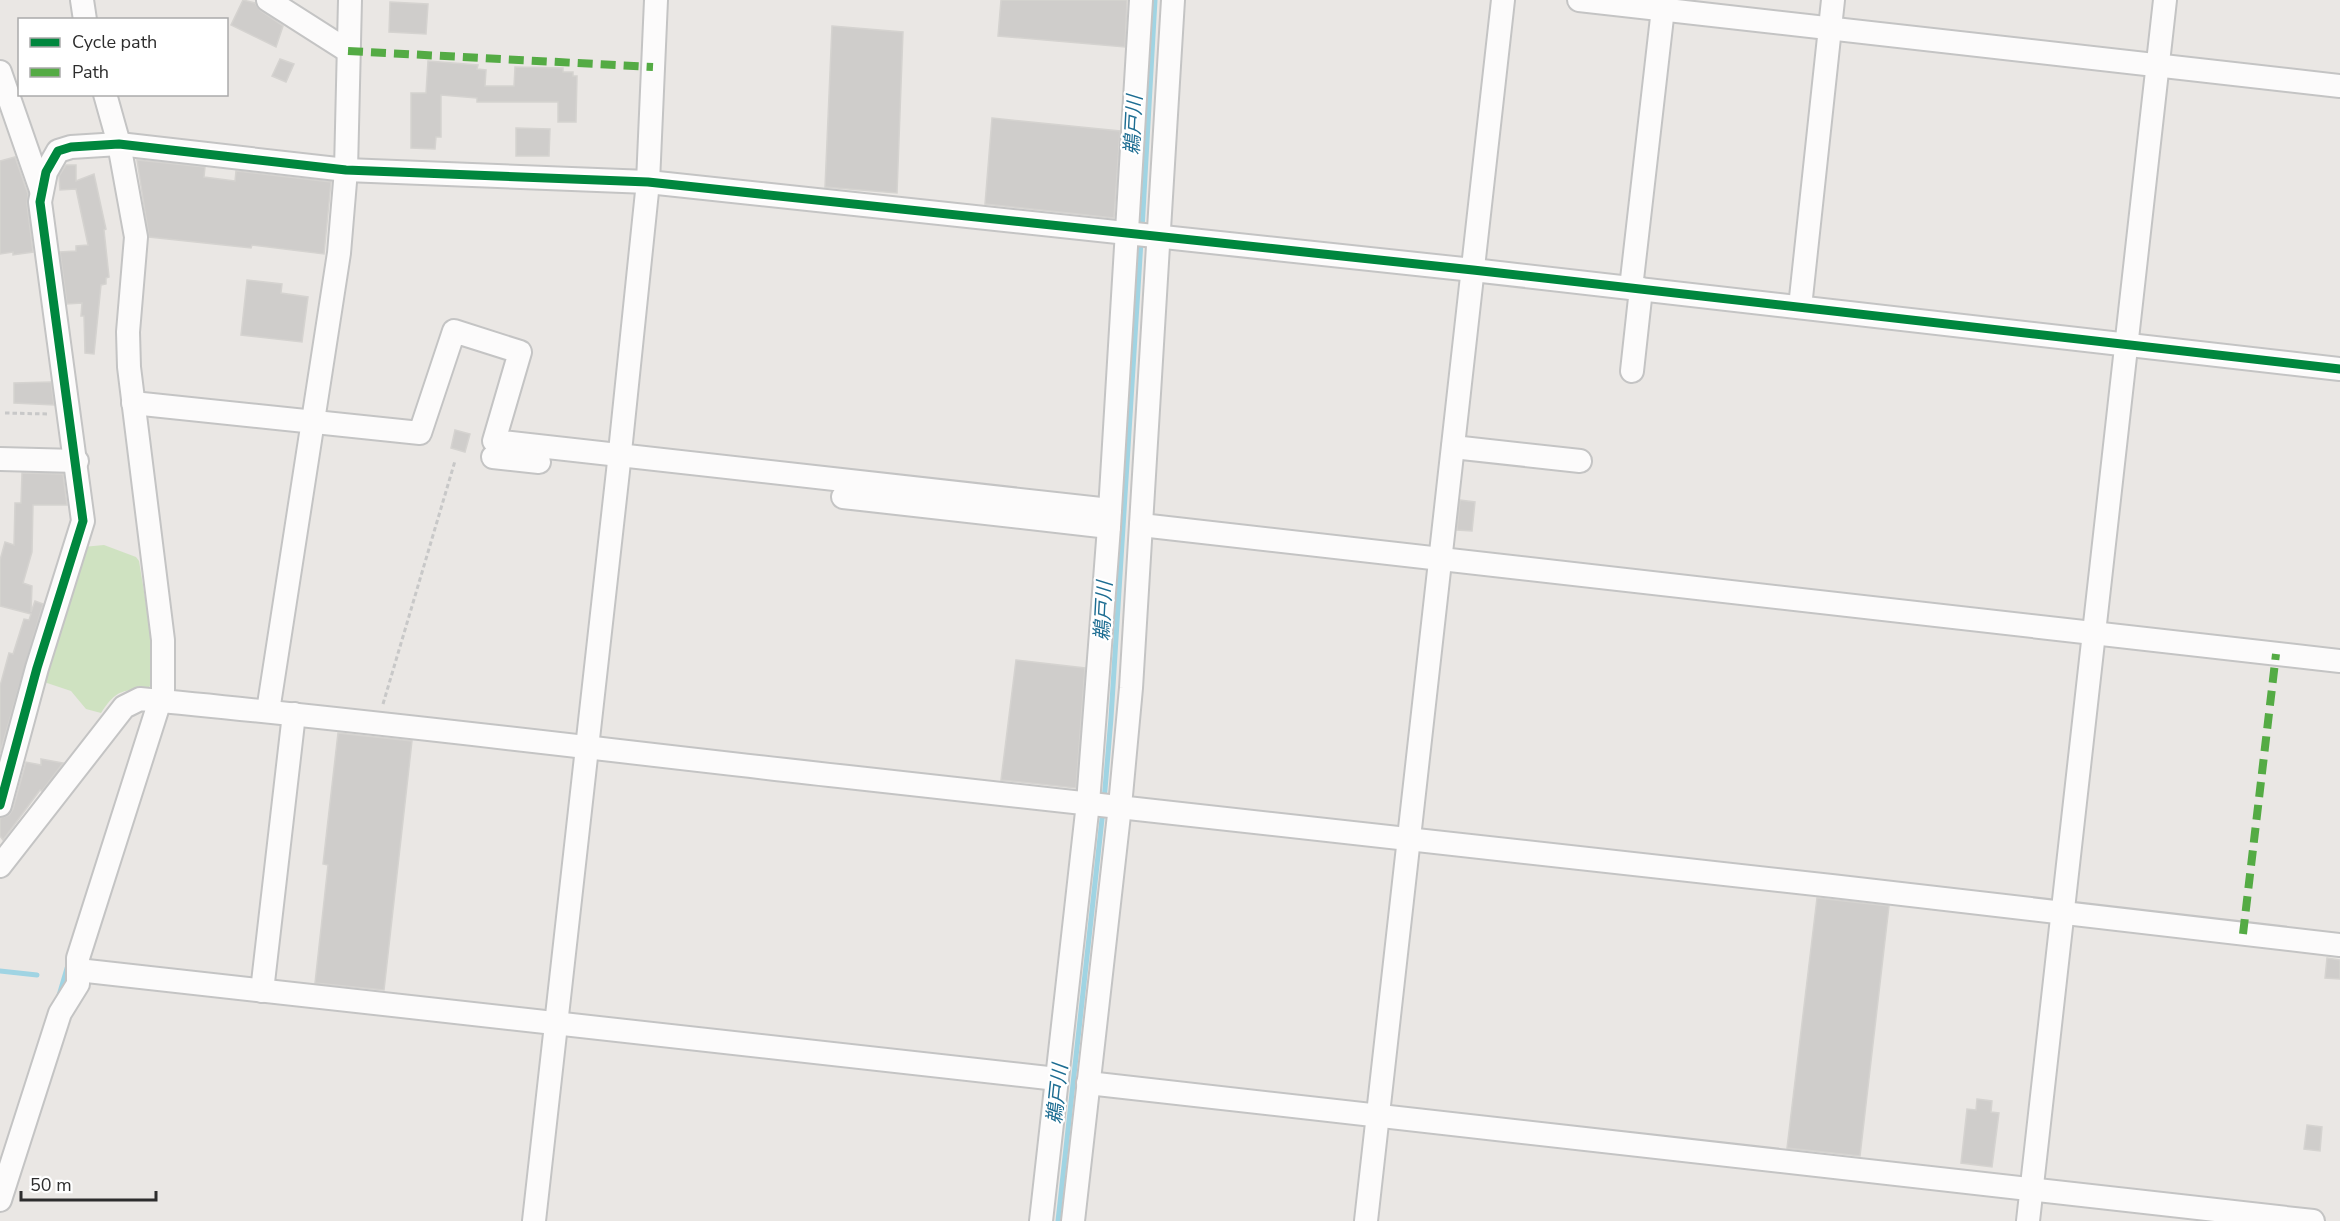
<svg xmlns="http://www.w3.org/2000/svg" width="2340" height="1221" font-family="'Nunito Sans','Noto Sans JP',sans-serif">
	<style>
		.green { fill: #cfe2c1 }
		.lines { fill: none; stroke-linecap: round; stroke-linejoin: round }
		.stream { stroke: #a0d4e3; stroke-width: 5 }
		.building { fill: #cfcdcb; stroke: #d5d3d0; stroke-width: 1.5 }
		.minor-casing { stroke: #c4c4c4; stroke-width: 26 }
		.path { stroke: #c8c8c8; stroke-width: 3; stroke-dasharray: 4.5 3; stroke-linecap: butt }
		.minor { stroke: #fcfbfb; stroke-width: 22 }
		.quiet { stroke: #54ab44; stroke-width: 8; stroke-dasharray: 15 8; stroke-linecap: butt }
		.cycleway-casing { stroke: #fff; stroke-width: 13 }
		.cycleway { stroke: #00873e; stroke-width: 9 }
		.labels { text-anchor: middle; stroke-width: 4.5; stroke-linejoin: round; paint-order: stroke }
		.water-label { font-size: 20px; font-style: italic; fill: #1d6d92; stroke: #fff }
	</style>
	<rect width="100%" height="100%" fill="#eae7e4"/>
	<path class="green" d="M104 545 136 557 139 561 152 640V683L147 690C121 689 115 692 101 713L86 709 71 691 41 681 83 547Z"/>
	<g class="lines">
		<g class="stream">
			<path d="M1142 229 1155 0"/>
			<path d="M1104 801 1111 718 1141 241"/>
			<path d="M0 971 37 975"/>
			<path d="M58 999 68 965"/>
			<path d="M1058 1221 1103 810"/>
		</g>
	</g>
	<g class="building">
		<path d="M243 0 255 3 261 11 283 26 276 47 231 25Z"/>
		<path d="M1001 0H1127L1125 47 998 36Z"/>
		<path d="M390 2 428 4 426 34 389 32Z"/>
		<path d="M832 26 903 32 897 193 825 187Z"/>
		<path d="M280 59 294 64 286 82 272 76Z"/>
		<path d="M428 61 478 65 477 69 486 70 485 86H514L515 67 563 68V72H573V76H577L576 122H558V102H477V98L441 95V137H436L435 149 411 148V93H426Z"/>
		<path d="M992 118 1120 131 1114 218 985 204Z"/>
		<path d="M516 128 550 129 549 156H516Z"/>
		<path d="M15 157 28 194 27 204 33 252 13 255V252L0 254V161Z"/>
		<path d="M137 160 205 167 204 177 235 181 236 171 331 182 324 254 252 245 251 248 149 237Z"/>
		<path d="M66 165H76V181L94 174 106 229 104 230 109 277 106 278V284L101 285 94 354 85 353 84 316H81L82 303 67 304 60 252 76 251V246L88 245 76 189 60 190 59 176Z"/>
		<path d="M247 280 282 284 281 293 308 297 302 342 241 335Z"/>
		<path d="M51 382 54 405 14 403V383Z"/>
		<path d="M455 430 470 434 465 452 451 448Z"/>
		<path d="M22 473 63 474 67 505H33L32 552 23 583 32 586 31 612 35 601 43 604 0 753V686L9 653 13 654 24 619 29 620 31 614 0 606V560L5 542 14 545 15 503H21Z"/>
		<path d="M1460 500 1475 502 1472 531 1457 530Z"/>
		<path d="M1016 660 1085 668 1076 788 1001 780Z"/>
		<path d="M338 733 412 741 384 990 315 983 328 865 323 864Z"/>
		<path d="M41 759 63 763 42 791 40 790 3 840 0 836V818L9 815 13 809 26 762 41 765Z"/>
		<path d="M1817 898 1889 906 1860 1156 1787 1148Z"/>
		<path d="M2327 958 2340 960V979L2325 978Z"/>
		<path d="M1977 1099 1992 1101 1991 1112 1999 1113 1992 1167 1961 1163 1967 1109 1976 1110Z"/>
		<path d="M2307 1125 2322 1127 2320 1151 2304 1149Z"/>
	</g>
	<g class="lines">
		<g class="minor-casing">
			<g id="minor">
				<path d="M82 0 85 20"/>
				<path d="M268 0 348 51"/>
				<path d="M1579 0 2340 86"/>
				<path d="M0 72 41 190"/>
				<path d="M1631 288 1664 0"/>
				<path d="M1800 307 1833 0"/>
				<path d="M1632 371 1641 289"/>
				<path d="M133 403 420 433 454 331 520 352 494 441 1110 510"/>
				<path d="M1453 447 1580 461"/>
				<path d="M493 457 539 462"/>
				<path d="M0 459 77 461"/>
				<path d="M843 497 1109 527"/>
				<path d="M1141 525 2340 661"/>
				<path d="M268 711 339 253 346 170 350 0"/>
				<path d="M0 805 37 668 83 521 40 202 46 172 58 151 71 147 119 144 346 170 648 182 1473 270 2340 369"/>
				<path d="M0 866 124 707 140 699C377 721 612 751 848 777 1346 831 1843 886 2340 945"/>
				<path d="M78 970 1057 1079"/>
				<path d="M262 991 294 714"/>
				<path d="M1088 1083 2313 1221"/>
				<path d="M0 1200 60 1013 78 984V958L163 691V640L129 367 128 332 136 237 119 144 105 94"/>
				<path d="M534 1221 618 471 648 182 656 0"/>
				<path d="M1041 1221 1088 803 1109 527 1141 0"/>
				<path d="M1073 1221 1120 806 1131 688 1173 0"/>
				<path d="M1366 1221 1503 0"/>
				<path d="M2028 1221 2165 0"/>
			</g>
		</g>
		<g class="path">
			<path d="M5 413 48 414"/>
			<path d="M383 704 455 461"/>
		</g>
		<use href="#minor" class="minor"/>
		<g class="quiet">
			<path d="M348 51 653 67"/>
			<path d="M2243 934 2276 654"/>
		</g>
		<g class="cycleway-casing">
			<path id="cycleway" d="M0 805 37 668 83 521 40 202 46 172 58 151 71 147 119 144 346 170 648 182 1473 270 2340 369"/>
		</g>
		<use href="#cycleway" class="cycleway"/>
	</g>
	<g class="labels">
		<g class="water-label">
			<text transform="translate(1133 125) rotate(-87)" y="7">鵜戸川</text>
			<text transform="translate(1103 611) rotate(-87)" y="7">鵜戸川</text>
			<text transform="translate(1057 1094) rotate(-84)" y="7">鵜戸川</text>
		</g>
	</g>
	<rect x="18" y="18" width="210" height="78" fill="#ffffff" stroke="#ababab" stroke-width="1.5"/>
	<rect x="30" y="38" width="30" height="9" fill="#00873e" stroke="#ababab" stroke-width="1.5"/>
	<text x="72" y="48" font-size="18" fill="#2d2d2d">Cycle path</text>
	<rect x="30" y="68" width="30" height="9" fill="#54ab44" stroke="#ababab" stroke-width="1.5"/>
	<text x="72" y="78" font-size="18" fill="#2d2d2d">Path</text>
	<path d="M21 1191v9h135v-9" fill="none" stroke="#2d2d2d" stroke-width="3"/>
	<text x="30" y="1191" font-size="18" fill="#2d2d2d" stroke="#ffffff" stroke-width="4.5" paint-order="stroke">50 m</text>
</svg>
